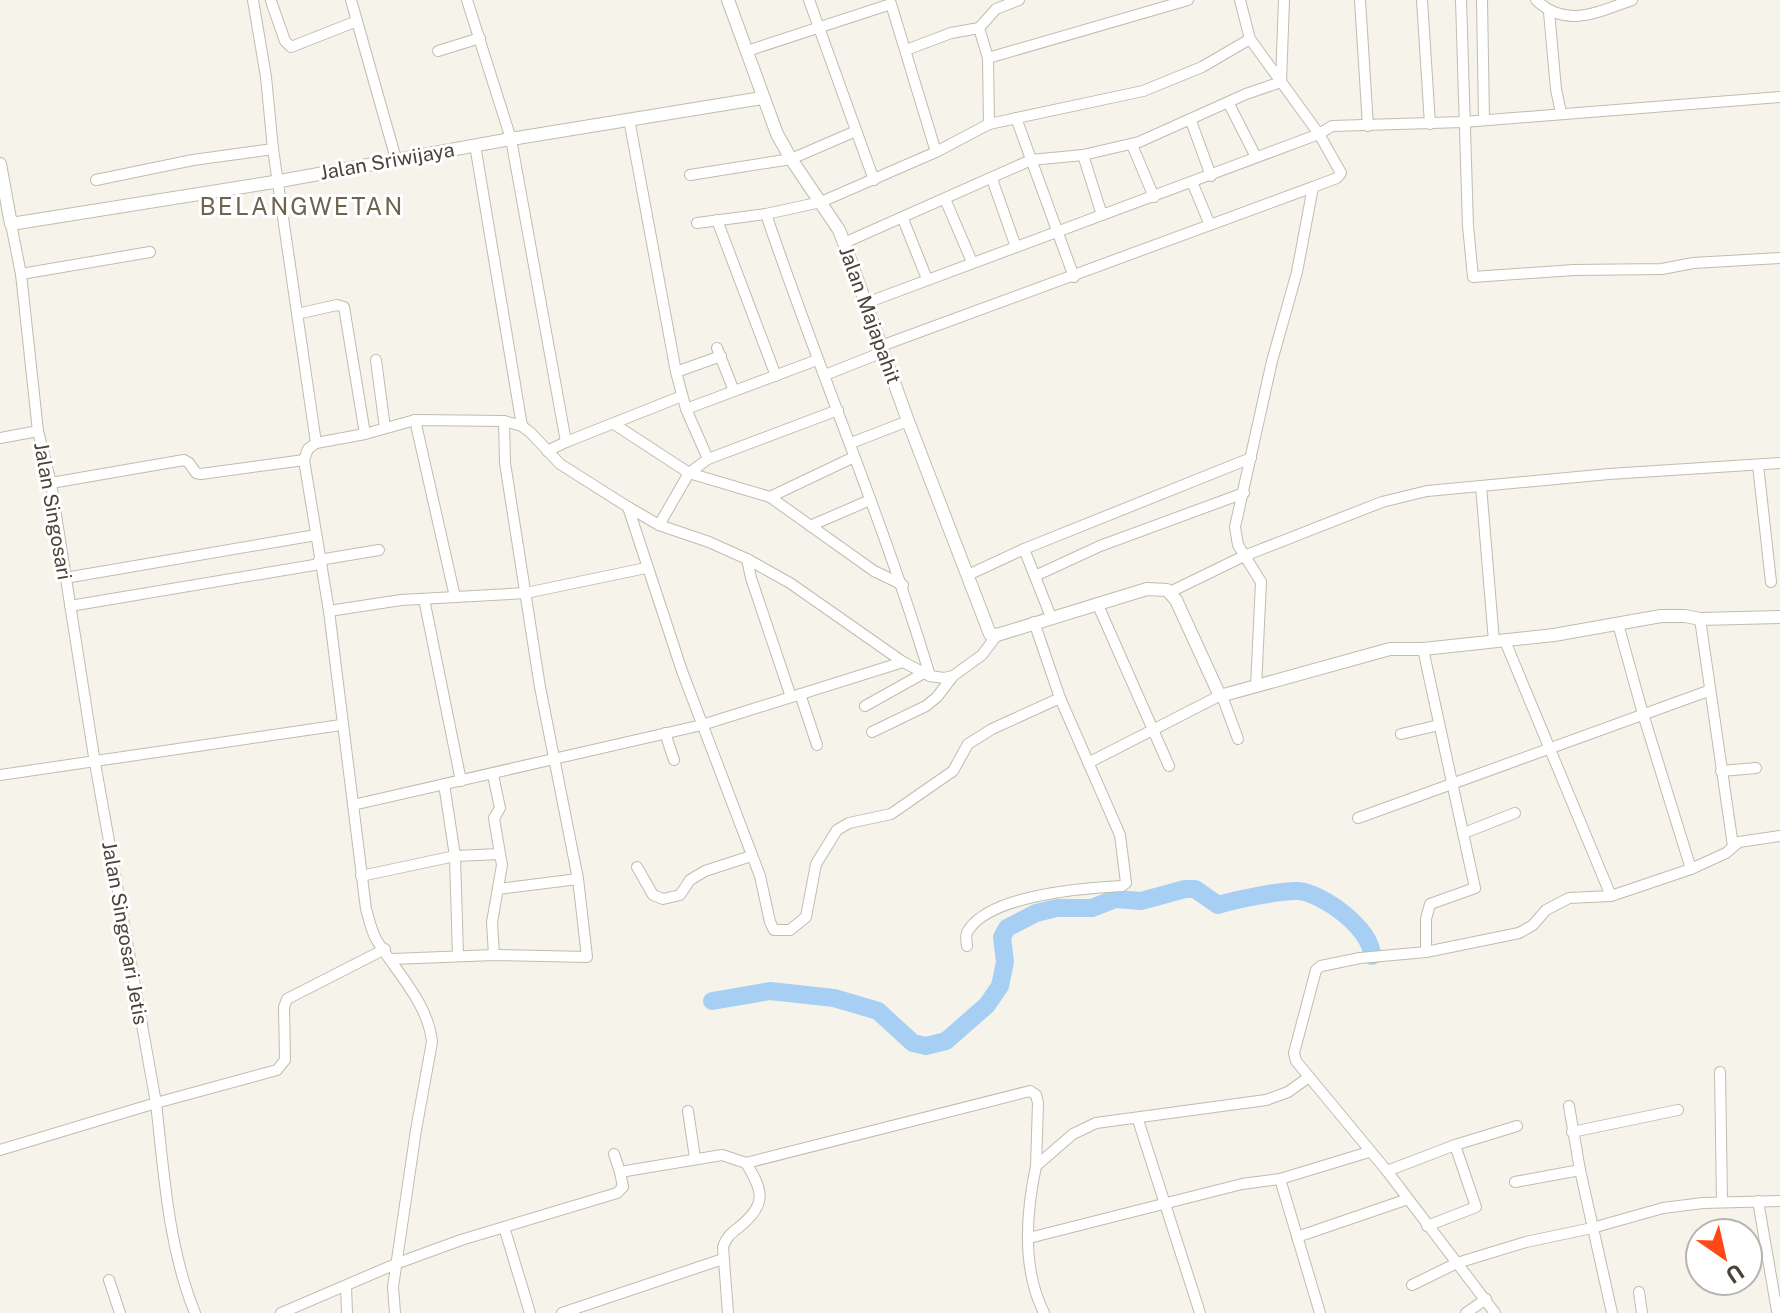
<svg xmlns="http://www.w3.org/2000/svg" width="1780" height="1313" font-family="'Public Sans',sans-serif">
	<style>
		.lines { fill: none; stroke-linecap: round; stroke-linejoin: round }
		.river { stroke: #a6cff3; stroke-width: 18 }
		.minor-casing { stroke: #c2bcad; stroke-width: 12 }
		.tertiary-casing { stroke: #c2bcad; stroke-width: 14 }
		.minor { stroke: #fff; stroke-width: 10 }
		.tertiary { stroke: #fff; stroke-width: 12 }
		.labels { text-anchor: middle; stroke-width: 6; stroke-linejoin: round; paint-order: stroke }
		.street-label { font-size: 20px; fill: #4a4438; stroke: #fff }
		.quarter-label { font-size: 24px; letter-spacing: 2px; fill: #6d634f; stroke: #fff }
	</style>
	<rect width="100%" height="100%" fill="#f6f3eb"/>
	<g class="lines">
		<path class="river" d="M712 1001 770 991 834 998 878 1011 913 1043 926 1046 946 1041 987 1005 1000 986 1005 962 1002 937 1007 928 1036 913 1057 908H1092L1115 899 1141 901 1185 889H1195L1218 905C1234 900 1282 890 1298 891 1323 893 1372 929 1372 956"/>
		<g class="minor-casing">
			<g id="minor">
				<path d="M253 0 266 77 273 149 316 443 308 449 304 460 329 611 366 909C369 919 371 930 376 939 395 971 428 1002 432 1042L416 1130 393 1287 395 1313"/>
				<path d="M351 0 396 159"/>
				<path d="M467 0 511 139 566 442 547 451"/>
				<path d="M809 0 874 180"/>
				<path d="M1240 0 1250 39 1319 134 1341 173 1337 178 1313 187 1297 272 1272 361 1235 527 1238 545 1261 582 1256 687"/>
				<path d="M1360 0 1368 126"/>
				<path d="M1422 0 1430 124"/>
				<path d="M1461 0 1468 226 1473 277 1574 270 1662 269 1693 263 1780 258"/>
				<path d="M1482 0 1484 120"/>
				<path d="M1536 0C1566 29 1598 12 1632 0"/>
				<path d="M271 1 285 41 291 47 357 21"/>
				<path d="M1549 12 1556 89 1561 113"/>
				<path d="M906 50 951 33 979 28"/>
				<path d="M438 51 480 38"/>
				<path d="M747 51 891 4 936 152"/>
				<path d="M988 58 1188 0"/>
				<path d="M1229 104 1256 157"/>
				<path d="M1016 118 1074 277"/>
				<path d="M629 119 676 372 686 409 708 459 689 473 659 525"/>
				<path d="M1191 121 1211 176"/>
				<path d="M989 124 988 58 979 28 996 9 1019 0"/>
				<path d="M475 145 522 426"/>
				<path d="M1132 145 1154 197"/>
				<path d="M1083 155 1102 215"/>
				<path d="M690 175 791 159 856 131"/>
				<path d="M992 179 1016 247"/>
				<path d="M96 180 193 160 273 149"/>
				<path d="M1192 182 1210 225"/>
				<path d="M945 199 972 262"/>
				<path d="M766 214C818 369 883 519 930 676L944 678 953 676"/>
				<path d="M903 219 927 279"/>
				<path d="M717 220 776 376"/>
				<path d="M697 223 766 214 821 202 936 152 989 124 1143 91 1202 67 1250 39"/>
				<path d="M844 243 1031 160 1083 155 1139 142 1246 94 1281 82 1284 0"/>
				<path d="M21 274 150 252"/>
				<path d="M866 303 1319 134 1332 126 1464 122 1780 97"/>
				<path d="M297 314 337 305 344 307 365 434"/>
				<path d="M881 346 1313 187"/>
				<path d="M717 348 734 391"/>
				<path d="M376 360 385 428"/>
				<path d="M676 372 721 356"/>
				<path d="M825 375 883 352"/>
				<path d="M686 409 817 360"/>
				<path d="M415 420 455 597"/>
				<path d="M614 424 689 473 770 497 874 571 903 585"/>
				<path d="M0 438 38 431"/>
				<path d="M566 442 682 396"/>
				<path d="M316 443 365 434 415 420 504 421 522 426 531 433 560 464 628 507 659 525 709 542 747 559 790 583 903 662"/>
				<path d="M851 443 908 421"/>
				<path d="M708 459 838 410"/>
				<path d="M1758 465 1771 582"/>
				<path d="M51 483 184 460 189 463 196 473 201 474 304 460"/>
				<path d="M1481 486 1494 641"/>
				<path d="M770 497 854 457"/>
				<path d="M628 507 682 671 760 876 770 922 774 930H790L806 917 816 864 837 830 849 823 891 814 953 771 968 744 992 729 1060 698"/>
				<path d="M810 526 870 500"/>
				<path d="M1024 549 1051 617"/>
				<path d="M747 559 751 578 791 697"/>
				<path d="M319 560 379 550"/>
				<path d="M968 575 1024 549 1251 458"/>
				<path d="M1035 576 1100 546 1244 493"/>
				<path d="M65 578 316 535"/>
				<path d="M1170 592 1244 556 1382 502 1427 491 1609 474 1780 463"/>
				<path d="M424 599 461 781"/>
				<path d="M1097 603 1169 766"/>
				<path d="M70 606 320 564"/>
				<path d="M329 611 401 600 526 593 646 568"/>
				<path d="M1700 619 1733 846"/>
				<path d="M1618 624 1643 714 1691 869 1726 853 1739 842 1780 836"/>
				<path d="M1423 649 1475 888 1430 904 1426 919V952L1360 958 1321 966 1316 970 1294 1053 1296 1061 1387 1171 1495 1313"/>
				<path d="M800 694 817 745"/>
				<path d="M1222 696 1238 739"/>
				<path d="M865 706 924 673"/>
				<path d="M872 732 926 706 937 697 953 676 982 655 997 635"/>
				<path d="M665 733 674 760"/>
				<path d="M1401 734 1439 725"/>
				<path d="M1088 763 1219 696"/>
				<path d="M1721 771 1756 768"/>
				<path d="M0 775 341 725"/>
				<path d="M493 775 500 808 494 818 500 854"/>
				<path d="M444 784 455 856 458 956"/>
				<path d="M353 805 702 725 903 662 930 676"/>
				<path d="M1358 818 1708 691"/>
				<path d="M1464 833 1515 813"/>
				<path d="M637 867 653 895 663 899 680 895 690 880 705 871 751 856"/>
				<path d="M361 876 455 856 500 854 502 865 492 922 494 955"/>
				<path d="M498 889 578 879"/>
				<path d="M1611 896 1691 869"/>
				<path d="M967 946C966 939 965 933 970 928 994 895 1084 888 1122 886L1126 883 1120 835 1060 698 1034 622"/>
				<path d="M1426 952 1519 933 1533 925 1546 910 1569 898 1611 896 1505 641"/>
				<path d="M392 959 494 955 587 957 578 879 540 687 505 463 504 421"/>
				<path d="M1720 1072 1722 1202"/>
				<path d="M1569 1106 1580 1170 1612 1313"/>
				<path d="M688 1111 695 1158"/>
				<path d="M1138 1120 1200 1313"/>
				<path d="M1572 1132 1678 1110"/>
				<path d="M0 1150 156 1103 95 763 51 483 38 431 21 274 11 224"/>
				<path d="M614 1154 620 1172"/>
				<path d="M1387 1171 1455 1145 1517 1126"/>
				<path d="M1280 1179 1320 1313"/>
				<path d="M1515 1182 1580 1170"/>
				<path d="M1758 1201 1777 1311"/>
				<path d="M1427 1226 1476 1207 1455 1145"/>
				<path d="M504 1227 530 1313"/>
				<path d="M1297 1237 1408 1199"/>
				<path d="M1029 1238 1242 1184 1280 1179 1369 1152"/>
				<path d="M109 1280 120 1313"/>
				<path d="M1412 1285 1457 1263 1526 1242 1592 1228 1663 1208 1703 1203 1780 1201"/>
				<path d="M346 1286 347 1313"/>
				<path d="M1639 1292 1642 1313"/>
				<path d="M195 1313C168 1247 164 1173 156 1103L277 1070 285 1060 284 1007 287 999 385 949"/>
				<path d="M281 1313 398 1263 461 1240 617 1193 623 1187 620 1172 722 1155 746 1163 1030 1091 1036 1095 1038 1103 1036 1166"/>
				<path d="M562 1313 723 1259"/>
				<path d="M728 1313 723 1247C726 1238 730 1234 738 1228 767 1205 764 1192 746 1163"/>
				<path d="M1044 1313C1022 1269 1026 1213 1036 1166L1073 1134 1096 1123 1266 1100 1288 1092 1309 1077"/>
				<path d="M1466 1313 1486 1299"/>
			</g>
		</g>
		<g class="tertiary-casing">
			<g id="tertiary">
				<path d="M728 0 777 134 791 159 839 230 844 243 908 421 990 634 997 635 1147 589 1167 590 1176 600 1220 696 1390 649H1423L1554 635 1661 616H1685L1700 619 1780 617"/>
				<path d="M0 164 11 224 280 181 511 139 762 98"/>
			</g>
		</g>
		<use href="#minor" class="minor"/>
		<use href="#tertiary" class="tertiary"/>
	</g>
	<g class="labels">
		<g class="street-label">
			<text transform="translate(387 161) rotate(-10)" y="7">Jalan Sriwijaya</text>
			<text transform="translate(870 315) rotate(70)" y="7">Jalan Majapahit</text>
			<text transform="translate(53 511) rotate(80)" y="7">Jalan Singosari</text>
			<text transform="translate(125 933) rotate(80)" y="7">Jalan Singosari Jetis</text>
		</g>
		<g class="quarter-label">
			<text x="302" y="215">BELANGWETAN</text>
		</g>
	</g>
	<g transform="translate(1724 1257) rotate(146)"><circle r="38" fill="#ffffff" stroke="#b7b4af" stroke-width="2"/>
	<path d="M0-6L14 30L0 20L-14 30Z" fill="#ff4818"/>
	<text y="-12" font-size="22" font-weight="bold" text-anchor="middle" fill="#4a4438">U</text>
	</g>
</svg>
